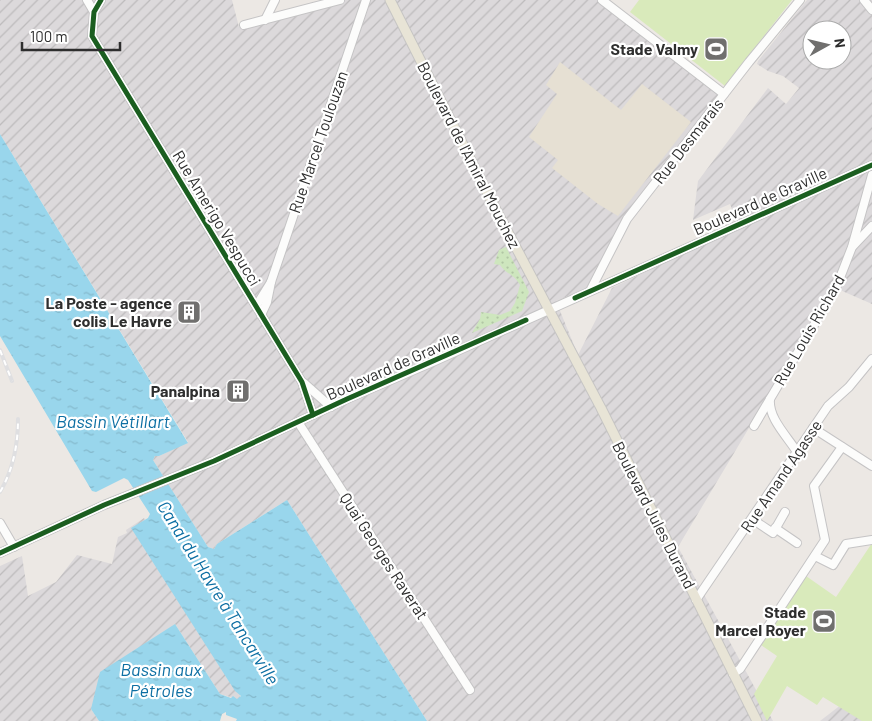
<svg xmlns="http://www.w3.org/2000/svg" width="872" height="721" font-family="Barlow,sans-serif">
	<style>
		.industrial { fill: url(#industrial-furrows); fill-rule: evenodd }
		.education { fill: #e6e0d3 }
		.grass { fill: url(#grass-dots) }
		.pitch { fill: #d9eabb }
		.water { fill: url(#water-ripples) }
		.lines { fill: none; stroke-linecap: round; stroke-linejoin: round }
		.minor-casing { stroke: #c5c4c5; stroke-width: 10 }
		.major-casing { stroke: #c6c5c4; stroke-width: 11 }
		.minor { stroke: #fcfcfb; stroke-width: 8 }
		.major { stroke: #e8e4d6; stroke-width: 9 }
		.rail-casing { stroke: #dfdfe1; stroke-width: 4 }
		.rail { stroke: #fff; stroke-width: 2; stroke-dasharray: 5.5; stroke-linecap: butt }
		.cycleway-casing { stroke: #fff; stroke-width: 8 }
		.cycleway { stroke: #1b5e20; stroke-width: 5 }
		.labels { text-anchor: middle; stroke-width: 4.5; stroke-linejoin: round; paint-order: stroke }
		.poi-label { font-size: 16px; font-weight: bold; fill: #2e2e2e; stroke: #fff; text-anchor: end }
		.street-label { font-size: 16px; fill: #2e2e2e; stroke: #fff }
		.water-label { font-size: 18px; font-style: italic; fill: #0d6fa3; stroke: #fff }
	</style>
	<defs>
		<pattern id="industrial-furrows" width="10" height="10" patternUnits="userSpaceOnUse" patternTransform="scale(1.25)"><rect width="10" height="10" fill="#dcd9db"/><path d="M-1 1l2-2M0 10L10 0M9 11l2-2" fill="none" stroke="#bdbbbc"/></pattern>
		<pattern id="grass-dots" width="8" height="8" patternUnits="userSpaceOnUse" patternTransform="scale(1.25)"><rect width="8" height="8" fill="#cee6be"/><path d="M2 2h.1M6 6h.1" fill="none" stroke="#b1c6a4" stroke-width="1.8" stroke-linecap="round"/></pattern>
		<pattern id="water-ripples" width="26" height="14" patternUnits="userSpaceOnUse" patternTransform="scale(1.25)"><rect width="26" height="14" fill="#99d6ec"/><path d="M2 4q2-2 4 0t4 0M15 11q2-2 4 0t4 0" fill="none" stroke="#84b8cb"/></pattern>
	</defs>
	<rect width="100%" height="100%" fill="#ece8e4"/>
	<g class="industrial">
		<path d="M0 0H232L239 27 340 0H361L365 2 366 0H609L723 88 622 220 595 275 585 289 556 301 578 355 612 288 739 227 730 204 693 220 698 181 768 88 786 104 799 88 783 76 768 71 757 64 758 61 807 0H872V304L833 287 678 547 773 721H427L287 500 217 544 214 549 208 547 153 460 155 456H159L188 442 0 134ZM812 30H842V60H812Z"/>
		<path d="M144 518 145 520 132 528 236 691 240 693V698L237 699 220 694 175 624 91 709 99 721H0V566L22 556 28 596 56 582 77 555 112 564 118 537 127 533 126 530Z"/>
		<path d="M872 681V721H820Z"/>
	</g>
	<path class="education" d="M560 62 621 110 642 84 691 122 618 216 598 204 552 168 558 160 529 137 557 94 546 85Z"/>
	<path class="grass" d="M506 247 529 292 522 311 472 333 480 319 481 312 500 315 510 311 515 303 520 285C514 274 506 274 500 265L494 264 499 250Z"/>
	<g class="pitch">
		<path d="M639 0H792L725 86 630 12Z"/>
		<path d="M872 543V721H862L823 697 817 705 787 686 767 721 754 694 777 656 761 645 806 576 836 597Z"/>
	</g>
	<path class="water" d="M0 134 188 443 159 456H155L153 460 208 547 214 549 217 544 287 500 427 721H236L237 719 226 715V712L222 714 220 721H99L91 709 100 672 175 624 220 694 231 698 233 696 237 699 241 696 235 691 131 528 148 518 150 514 128 480 124 478 96 492 92 491 0 336Z"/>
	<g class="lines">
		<g class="minor-casing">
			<g id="minor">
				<path d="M87 0 94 12"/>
				<path d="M101 0 94 12 92 36 302 382 313 415"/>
				<path d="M602 0 724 94"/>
				<path d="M864 0 872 10"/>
				<path d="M265 20 275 0"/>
				<path d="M244 25 340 0"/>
				<path d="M853 246 872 226"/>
				<path d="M590 291 627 219 749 62 800 0"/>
				<path d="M255 304 258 303 271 282"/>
				<path d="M261 315 267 302 271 282 366 0"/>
				<path d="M304 383 331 407"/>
				<path d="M298 422 470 690"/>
				<path d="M754 426 770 399"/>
				<path d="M813 428 872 466"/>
				<path d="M797 452C787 436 768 418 770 399L836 288 852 247 872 175"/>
				<path d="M752 519 773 533 785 512"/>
				<path d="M0 523 14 547"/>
				<path d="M775 528 797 543"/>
				<path d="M0 553 104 505 214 461 347 399 435 361 872 165"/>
				<path d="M815 556 833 565 846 544 872 540"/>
				<path d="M696 600 828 406 849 387 872 359"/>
				<path d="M733 674 740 669 825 540 814 486 842 447"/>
			</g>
		</g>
		<g class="major-casing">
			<path id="major" d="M390 0 493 204 601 408 757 721"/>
		</g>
		<use href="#minor" class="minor"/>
		<use href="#major" class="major"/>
		<g class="rail-casing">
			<g id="rail">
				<path d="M0 350 12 381"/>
				<path d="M0 492C13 470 18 445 18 419"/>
			</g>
		</g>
		<use href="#rail" class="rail"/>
		<g class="cycleway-casing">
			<g id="cycleway">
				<path d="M101 0 94 12 92 36 302 382 313 415"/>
				<path d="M575 298 872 165"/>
				<path d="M0 553 104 505 214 461 347 399 526 320"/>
			</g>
		</g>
		<use href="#cycleway" class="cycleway"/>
	</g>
	<defs>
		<g id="stadium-square" transform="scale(1.25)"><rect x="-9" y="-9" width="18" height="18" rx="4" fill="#706f6e" stroke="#fff"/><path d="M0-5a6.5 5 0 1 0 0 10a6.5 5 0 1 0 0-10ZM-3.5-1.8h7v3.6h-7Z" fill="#fff"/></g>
		<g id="building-square" transform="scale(1.25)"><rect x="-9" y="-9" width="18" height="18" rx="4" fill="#706f6e" stroke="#fff"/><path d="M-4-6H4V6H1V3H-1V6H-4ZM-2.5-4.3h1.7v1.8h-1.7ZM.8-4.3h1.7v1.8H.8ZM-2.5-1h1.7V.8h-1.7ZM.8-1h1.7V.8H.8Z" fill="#fff"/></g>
	</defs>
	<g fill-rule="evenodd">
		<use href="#stadium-square" x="716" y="49"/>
		<use href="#building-square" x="189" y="312"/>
		<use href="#building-square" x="238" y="391"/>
		<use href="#stadium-square" x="824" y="621"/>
	</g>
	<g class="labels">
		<g class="poi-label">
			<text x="698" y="55">Stade Valmy</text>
			<text x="172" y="309">La Poste - agence<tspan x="172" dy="18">colis Le Havre</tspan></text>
			<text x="220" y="397">Panalpina</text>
			<text x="806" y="618">Stade<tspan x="806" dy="18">Marcel Royer</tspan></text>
		</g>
		<g class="street-label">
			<text transform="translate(688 141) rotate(-52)" y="6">Rue Desmarais</text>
			<text transform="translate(318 142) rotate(-71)" y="6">Rue Marcel Toulouzan</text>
			<text transform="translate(469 155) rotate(63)" y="6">Boulevard de l'Amiral Mouchez</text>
			<text transform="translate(760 201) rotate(-24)" y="6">Boulevard de Graville</text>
			<text transform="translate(217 218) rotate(59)" y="6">Rue Amerigo Vespucci</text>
			<text transform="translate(809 330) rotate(-60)" y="6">Rue Louis Richard</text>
			<text transform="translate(393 366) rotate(-24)" y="6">Boulevard de Graville</text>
			<text transform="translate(781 476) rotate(-56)" y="6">Rue Amand Agasse</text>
			<text transform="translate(654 515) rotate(63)" y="6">Boulevard Jules Durand</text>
			<text transform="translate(384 556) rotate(57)" y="6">Quai Georges Raverat</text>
		</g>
		<g class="water-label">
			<text x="113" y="428">Bassin Vétillart</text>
			<text transform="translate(218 593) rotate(58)" y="6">Canal du Havre à Tancarville</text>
			<text x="161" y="676">Bassin aux<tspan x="161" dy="21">Pétroles</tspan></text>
		</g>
	</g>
	<g transform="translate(827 45) rotate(82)"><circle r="24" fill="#ffffff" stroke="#ababab"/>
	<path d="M0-4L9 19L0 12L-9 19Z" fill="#706f6e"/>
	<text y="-8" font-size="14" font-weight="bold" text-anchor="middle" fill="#2e2e2e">N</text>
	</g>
	<path d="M22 42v8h98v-8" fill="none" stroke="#2e2e2e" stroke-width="2.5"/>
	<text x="30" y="42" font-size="15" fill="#2e2e2e" stroke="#ffffff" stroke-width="4" paint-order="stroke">100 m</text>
</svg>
